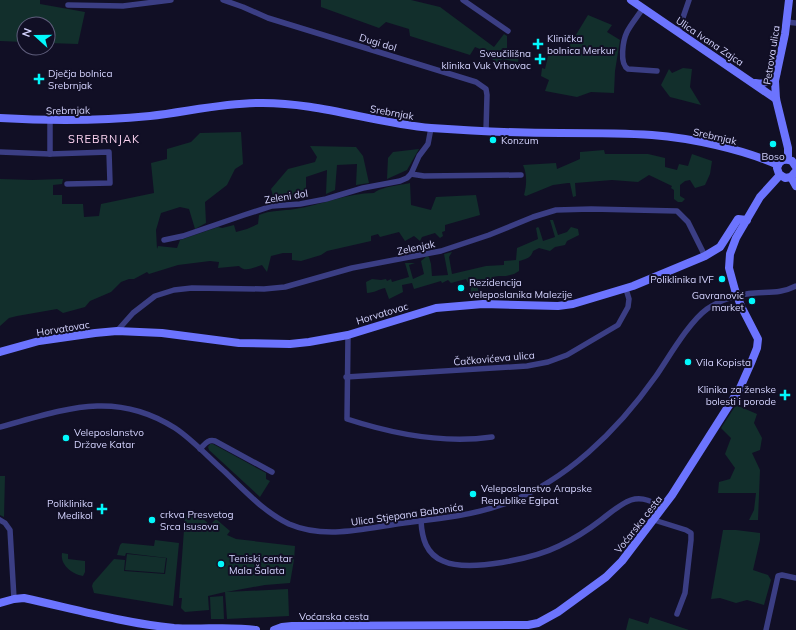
<svg xmlns="http://www.w3.org/2000/svg" width="796" height="630" font-family="Mulish,sans-serif">
	<style>
		.green { fill: #122f2c }
		.lines { fill: none; stroke-linecap: round; stroke-linejoin: round }
		.street { stroke: #3b3e84; stroke-width: 5.5 }
		.secondary { stroke: #6c74fe; stroke-width: 8 }
		.poi-dot { fill: #02f8fc; stroke: #110f25; stroke-width: 1.5 }
		.labels { text-anchor: middle; stroke-width: 4; stroke-linejoin: round; paint-order: stroke }
		.poi-label { font-size: 10px; fill: #d5d4ff; stroke: #110f25; text-anchor: start }
		.street-label { font-size: 10px; fill: #d5d4ff; stroke: #110f25 }
		.neighbourhood-label { font-size: 11px; letter-spacing: 1px; fill: #ffd6f3; stroke: #110f25 }
	</style>
	<rect width="100%" height="100%" fill="#110f25"/>
	<g class="green">
		<path d="M0 0H40V4L85 12 78 44 48 43V24H24V42L0 41Z"/>
		<path d="M321 0H411L440 7 494 47 504 34 507 36V48L513 52 519 54 518 62 502 59 499 64 493 62 492 54 475 47 470 55 410 36 409 29 386 22 379 28 321 7Z"/>
		<path d="M588 15 612 25 607 32 620 40 615 71 614 93 591 92 577 97 545 91 549 80 541 76 542 68 545 69 550 48H568Z"/>
		<path d="M683 68 692 69 690 87 701 105 670 97 661 85 669 69 672 73Z"/>
		<path d="M241 132 243 164 235 169 227 185 205 202 206 223 195 229 189 209 180 207 161 213 156 230 157 249 158 246 177 248 180 240 218 227 222 228 234 225 236 232 247 229 258 224 259 215C270 210 283 211 295 209 322 205 347 193 374 193 380 187 401 185 410 183L411 205 431 210 436 197 476 195 480 215 445 225V231L442 232 443 236 440 238 435 233 422 237 420 241 414 236 405 241 399 232 380 237 378 234 371 236V241L327 251 321 255 301 261 292 260V253H283L271 256 267 272 262 265C255 267 245 273 239 266L218 268 219 262 210 261 178 265 149 274 147 272 134 279H129L121 282 111 292 90 301 85 307 63 313 57 309 17 316 9 318 0 326V179L32 180 63 179 62 184 53 185V195H62V204H83L84 217 99 216 101 204 154 193 151 163 167 159V149L191 142 200 133Z"/>
		<path d="M310 146 356 147 363 156 369 183 356 185 357 164 337 165 335 190 326 194 327 170 306 177V198L275 203 271 189 288 169 315 162 317 157Z"/>
		<path d="M419 149 407 170 387 179 388 158 393 152Z"/>
		<path d="M604 150 605 154H648L665 158V167L677 170 679 164 688 166 692 154 712 161 710 174 705 185 695 188 690 180 685 181 680 185V196L685 199 682 202H678L674 199V190L671 188 672 186 649 175 638 182 612 180 575 183 576 196 573 197 570 183H568L553 185 526 196 524 195C527 185 527 174 523 165L556 163 557 169 580 159V152Z"/>
		<path d="M550 220H553L558 235 567 232 571 227 578 229 579 235 567 241 565 245 555 247 550 251 539 248 533 251C531 258 526 259 519 261V271L514 274 506 276H499L492 277 490 282 487 279 476 282 479 293 470 294 471 289 466 279 451 283 448 280 442 283 441 281 414 289 412 283 402 285 403 292 389 299 385 288C379 289 374 293 367 293L366 282 372 279 381 280 386 279 387 281 391 279 392 282 409 277 405 263H415L409 265 413 279 424 274 421 261 427 256 429 257 431 264 432 276 448 275 444 254 452 252 449 257 452 274 486 266 504 265V261L516 260 517 248 538 239 536 228 538 227 539 228 543 241 555 237Z"/>
		<path d="M736 405 757 414 754 423 762 438 760 450 752 453 760 470 758 520H749L754 510 756 493H718L719 482 730 479 735 468 725 454 731 438 721 428Z"/>
		<path d="M210 444H213L266 473V479L270 481 260 497 209 450 208 447Z"/>
		<path d="M0 476H5L4 517 0 515Z"/>
		<path d="M193 510 210 525 216 519 230 531 227 535 236 539 295 546 294 560 290 583 265 585 226 592 288 589 289 616 227 619 225 592 208 596 209 610 185 612 181 608 182 598H179L185 516Z"/>
		<path d="M723 530H736L760 533V540L753 570 768 575 771 580 764 605 747 600 736 603 720 598 711 599Z"/>
		<path d="M155 540 179 543 173 606 94 593 92 586 93 583 114 559 125 560 124 571 165 574 167 558 126 553 125 556 117 555 120 545 122 543 154 546Z"/>
		<path d="M62 553 68 554V559L85 561V572L83 576C72 574 60 565 62 553Z"/>
		<path d="M127 554 166 558 164 573 125 570Z"/>
		<path d="M223 596 224 619H211L210 597Z"/>
		<path d="M650 617 689 630H626L629 618 648 624Z"/>
	</g>
	<g class="lines">
		<g class="street">
			<path d="M223 0 243 7 268 18 476 82 486 89 487 95 486 131"/>
			<path d="M463 0 508 31"/>
			<path d="M68 5 123 6 171 0"/>
			<path d="M643 8C638 16 631 24 627 32 623 40 619 64 628 69L657 71"/>
			<path d="M786 22 796 23"/>
			<path d="M678 32 689 0"/>
			<path d="M50 120V154L109 152 110 183 67 184"/>
			<path d="M0 152 50 154"/>
			<path d="M411 174 424 176 521 175"/>
			<path d="M164 240 183 236 244 215 272 206 300 204 326 199 363 188 400 181 407 178 411 174 419 156 428 144 431 128"/>
			<path d="M117 331 133 313 155 296 174 290 192 288 264 289 285 287 352 268 441 251 489 235 533 217 556 210 591 209 677 211 688 222 705 256"/>
			<path d="M348 335 347 419C393 434 443 444 492 437"/>
			<path d="M346 377 527 366 548 362 567 355 618 325 628 307 629 299 626 289"/>
			<path d="M0 427C63 410 114 389 175 428 193 440 208 457 224 471 244 490 264 512 289 524 326 540 367 528 404 523 437 519 469 516 501 505 565 483 618 430 656 376 669 357 689 322 707 309 720 300 739 294 755 293 770 292 783 293 796 286"/>
			<path d="M200 449C205 444 208 439 215 441L272 472"/>
			<path d="M0 520 5 523 10 530 14 599"/>
			<path d="M654 520 686 530 691 533V540L685 593 677 614"/>
			<path d="M421 521C422 538 426 554 443 561 469 573 535 558 559 546 574 539 588 530 601 520 610 513 620 504 631 500 643 496 653 502 662 508"/>
			<path d="M766 630 778 576 782 575 796 578"/>
		</g>
		<g class="secondary">
			<path d="M631 0 776 99"/>
			<path d="M755 83C764 85 770 81 776 74"/>
			<path d="M0 118C50 121 100 121 150 116 186 112 223 103 259 103 317 102 374 123 431 128 474 131 518 133 561 133 591 133 622 133 652 135 691 138 742 149 778 165"/>
			<path d="M788 159V148L776 99 775 81 785 34 789 0"/>
			<path d="M796 167 792 161C785 158 779 160 777 168L779 174 785 178 791 177 796 171"/>
			<path d="M791 177 796 186"/>
			<path d="M0 352 39 341 95 333 117 331 162 333 239 343 290 344 309 342 348 335 436 308 483 304 558 306 573 304 633 286 705 256 720 247 738 219 747 220"/>
			<path d="M0 603 14 599 24 598C74 609 124 623 174 628 201 630 229 626 256 630"/>
			<path d="M274 630 282 627 292 626 528 625 538 623 558 612 606 577 622 561 672 495 740 388 751 363 757 348 758 339 741 306 735 290 729 268 730 254 736 238 760 197 780 175"/>
		</g>
	</g>
	<g class="poi-dot">
		<path d="M536 38h4v4h4v4h-4v4h-4v-4h-4v-4h4z"/>
		<path d="M538 53h4v4h4v4h-4v4h-4v-4h-4v-4h4z"/>
		<path d="M37 73h4v4h4v4h-4v4h-4v-4h-4v-4h4z"/>
		<circle cx="493" cy="140" r="4"/>
		<circle cx="773" cy="144" r="4"/>
		<circle cx="722" cy="279" r="4"/>
		<circle cx="461" cy="288" r="4"/>
		<circle cx="752" cy="301" r="4"/>
		<circle cx="688" cy="362" r="4"/>
		<path d="M783 389h4v4h4v4h-4v4h-4v-4h-4v-4h4z"/>
		<circle cx="66" cy="438" r="4"/>
		<circle cx="473" cy="494" r="4"/>
		<path d="M100 503h4v4h4v4h-4v4h-4v-4h-4v-4h4z"/>
		<circle cx="152" cy="520" r="4"/>
		<circle cx="221" cy="564" r="4"/>
	</g>
	<g class="labels">
		<g class="poi-label">
			<text x="547" y="42">Klinička<tspan x="547" dy="12">bolnica Merkur</tspan></text>
			<text x="531" y="57" text-anchor="end">Sveučilišna<tspan x="531" dy="12">klinika Vuk Vrhovac</tspan></text>
			<text x="48" y="77">Dječja bolnica<tspan x="48" dy="12">Srebrnjak</tspan></text>
			<text x="501" y="144">Konzum</text>
			<text x="773" y="160" text-anchor="middle">Boso</text>
			<text x="714" y="283" text-anchor="end">Poliklinika IVF</text>
			<text x="469" y="286">Rezidencija<tspan x="469" dy="12">veleposlanika Malezije</tspan></text>
			<text x="744" y="299" text-anchor="end">Gavranović<tspan x="744" dy="12">market</tspan></text>
			<text x="696" y="366">Vila Kopista</text>
			<text x="776" y="393" text-anchor="end">Klinika za ženske<tspan x="776" dy="12">bolesti i porode</tspan></text>
			<text x="74" y="436">Veleposlanstvo<tspan x="74" dy="12">Države Katar</tspan></text>
			<text x="481" y="492">Veleposlanstvo Arapske<tspan x="481" dy="12">Republike Egipat</tspan></text>
			<text x="93" y="507" text-anchor="end">Poliklinika<tspan x="93" dy="12">Medikol</tspan></text>
			<text x="160" y="518">crkva Presvetog<tspan x="160" dy="12">Srca Isusova</tspan></text>
			<text x="229" y="562">Teniski centar<tspan x="229" dy="12">Mala Šalata</tspan></text>
		</g>
		<g class="street-label">
			<text transform="translate(710 41) rotate(34)" y="4">Ulica Ivana Zajca</text>
			<text transform="translate(378 42) rotate(17)" y="4">Dugi dol</text>
			<text transform="translate(771 55) rotate(-81)" y="4">Petrova ulica</text>
			<text transform="translate(68 110) rotate(-1)" y="4">Srebrnjak</text>
			<text transform="translate(392 112) rotate(10)" y="4">Srebrnjak</text>
			<text transform="translate(715 136) rotate(13)" y="4">Srebrnjak</text>
			<text transform="translate(286 196) rotate(-9)" y="4">Zeleni dol</text>
			<text transform="translate(416 247) rotate(-12)" y="4">Zelenjak</text>
			<text transform="translate(382 313) rotate(-17)" y="4">Horvatovac</text>
			<text transform="translate(63 328) rotate(-9)" y="4">Horvatovac</text>
			<text transform="translate(494 358) rotate(-5)" y="4">Čačkovićeva ulica</text>
			<text transform="translate(407 514) rotate(-8)" y="4">Ulica Stjepana Babonića</text>
			<text transform="translate(638 524) rotate(-52)" y="4">Voćarska cesta</text>
			<text x="334" y="620">Voćarska cesta</text>
		</g>
		<g class="neighbourhood-label">
			<text x="104" y="143">SREBRNJAK</text>
		</g>
	</g>
	<g transform="translate(36 36) rotate(291)"><circle r="19" fill="#110f25" stroke="#5f5e7c"/>
	<path d="M0-3L7 15L0 10L-7 15Z" fill="#02f8fc"/>
	<text y="-6" font-size="11" font-weight="bold" text-anchor="middle" fill="#d5d4ff">N</text>
	</g>
</svg>
